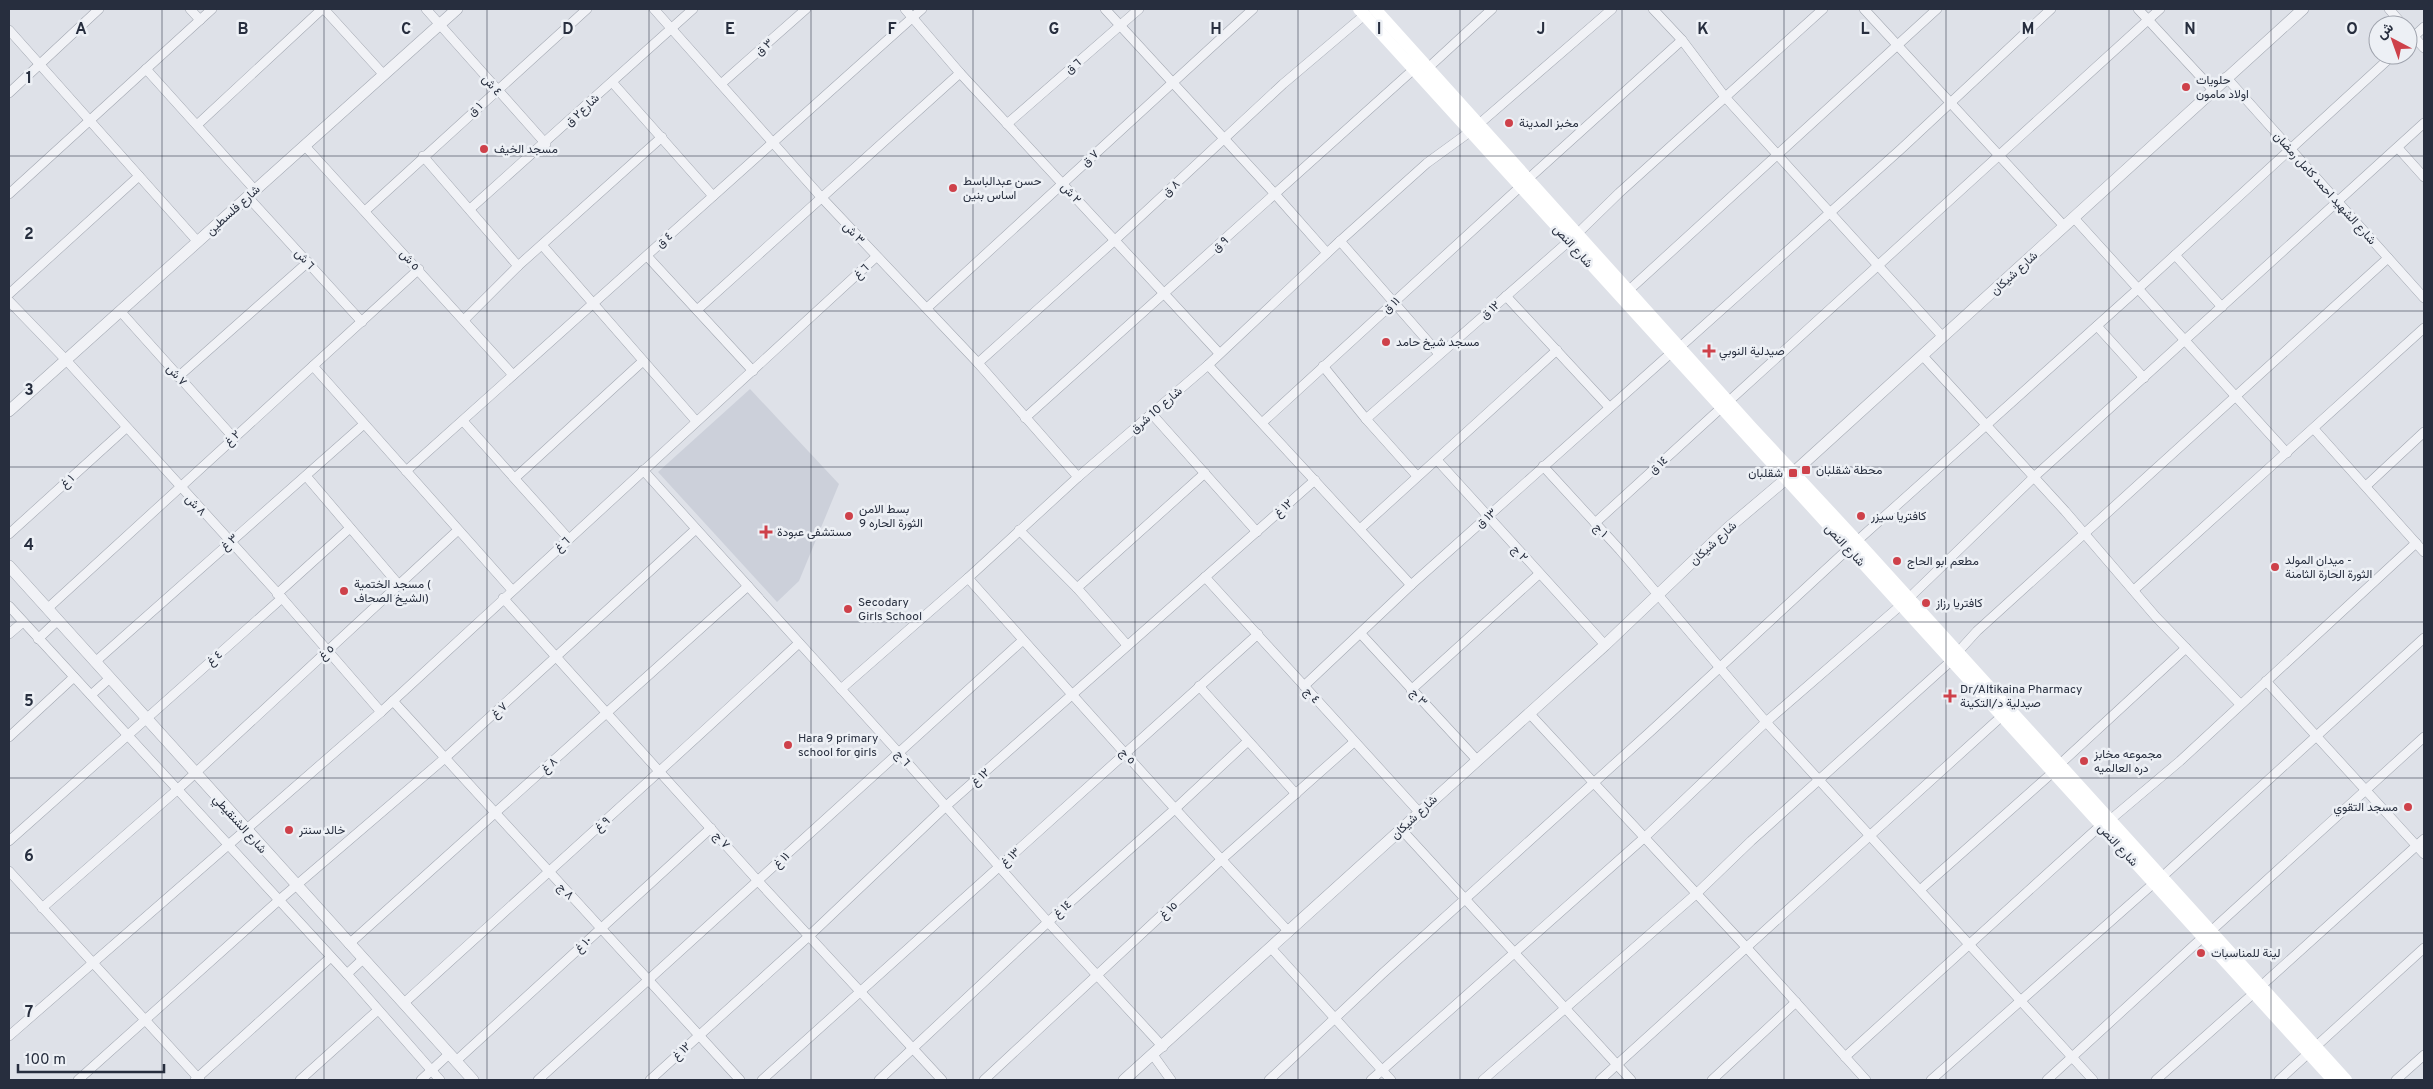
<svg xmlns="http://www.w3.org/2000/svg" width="2433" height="1089" font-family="Overpass,Vazirmatn,sans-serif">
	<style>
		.built { fill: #ccd0da }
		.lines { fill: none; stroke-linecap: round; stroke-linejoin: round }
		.minor-casing { stroke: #a3a8b2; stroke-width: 10 }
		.tertiary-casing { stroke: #a3a8b2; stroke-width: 12 }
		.minor { stroke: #f1f2f6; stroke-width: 9 }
		.tertiary { stroke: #f1f2f6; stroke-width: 11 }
		.secondary { stroke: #fff; stroke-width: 12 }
		.grid { fill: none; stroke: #272e3e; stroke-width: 1; stroke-opacity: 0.55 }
		.poi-dot { fill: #ce414a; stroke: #edf0f5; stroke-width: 2 }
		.labels { text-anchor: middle; stroke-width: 5; stroke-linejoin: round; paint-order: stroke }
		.street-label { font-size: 12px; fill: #272e3e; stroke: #edf0f5 }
		.poi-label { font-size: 12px; fill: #272e3e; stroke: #edf0f5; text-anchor: start }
		.grid-label { font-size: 16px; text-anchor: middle; font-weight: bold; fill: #272e3e; stroke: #edf0f5; stroke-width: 5; stroke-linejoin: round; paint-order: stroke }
	</style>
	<rect width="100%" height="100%" fill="#dee1e8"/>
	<path class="built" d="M750 389 839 484 799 581 777 602 658 472Z"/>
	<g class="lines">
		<g class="minor-casing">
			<g id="minor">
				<path d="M190 9 200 20"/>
				<path d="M324 9 384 75"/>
				<path d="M426 9 546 144"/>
				<path d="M654 9 822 198 978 363 1078 477"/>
				<path d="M905 9 960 73 1219 353"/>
				<path d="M1105 9 1275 194 1327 253"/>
				<path d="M1653 9 1682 40 1725 97 1943 337"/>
				<path d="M1864 9 2064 226"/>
				<path d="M2138 9 2213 90"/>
				<path d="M2389 9 2403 25"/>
				<path d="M9 30 198 242"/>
				<path d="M2408 30 2424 48"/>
				<path d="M2408 42 2424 27"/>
				<path d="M1428 68 1492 9"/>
				<path d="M146 69 255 190"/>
				<path d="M2226 77 2424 298"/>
				<path d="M612 82 713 196"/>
				<path d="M721 84 806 9"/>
				<path d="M9 93 99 9"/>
				<path d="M1007 124 1139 9"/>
				<path d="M197 125 322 9"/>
				<path d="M305 146 513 375"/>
				<path d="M2398 148 2424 177"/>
				<path d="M423 156 518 266"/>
				<path d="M1527 180 1682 40"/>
				<path d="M9 194 212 9"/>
				<path d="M248 197 362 322"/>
				<path d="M470 209 693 9"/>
				<path d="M365 211 587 9"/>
				<path d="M2074 218 2287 453"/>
				<path d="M1577 234 1619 193 1823 9"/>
				<path d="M1340 241 1439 354"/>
				<path d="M542 245 696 421"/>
				<path d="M2175 255 2222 307"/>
				<path d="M647 256 753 371"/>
				<path d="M1628 291 1937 9"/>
				<path d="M9 294 139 176"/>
				<path d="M1506 296 1609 407"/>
				<path d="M9 301 67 361 282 598 381 712"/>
				<path d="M927 308 1253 9"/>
				<path d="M697 310 960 73"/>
				<path d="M121 312 233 437"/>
				<path d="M464 320 518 266 662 137"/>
				<path d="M2097 326 2144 378"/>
				<path d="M1680 347 1901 149 2051 9"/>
				<path d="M1922 355 2065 511 2156 617 2240 704"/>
				<path d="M978 363 1114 241 1283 84 1368 12"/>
				<path d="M1208 365 1411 585"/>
				<path d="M313 366 512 590"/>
				<path d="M1323 366 1366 419 1417 476"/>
				<path d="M178 377 308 262"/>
				<path d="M1729 401 2160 9"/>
				<path d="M1151 413 1257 532"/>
				<path d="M1025 418 1414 69"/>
				<path d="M1366 419 1569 241"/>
				<path d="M463 421 568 538"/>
				<path d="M1263 422 1520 187"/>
				<path d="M2314 429 2424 552"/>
				<path d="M1437 460 1605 645"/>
				<path d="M1543 466 1620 550 1766 722 2093 1080"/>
				<path d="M643 470 898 752 1048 922 1163 1047"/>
				<path d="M406 471 922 9"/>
				<path d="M306 476 399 585"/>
				<path d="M515 478 643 361"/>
				<path d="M2366 486 2424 432"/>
				<path d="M1595 523 1721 408"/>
				<path d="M1360 529 1557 350"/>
				<path d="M1019 530 1077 588 1127 645"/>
				<path d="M9 534 126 428"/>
				<path d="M1857 541 2139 288 2393 55"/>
				<path d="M1205 577 1419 812"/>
				<path d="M968 578C1074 697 1180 816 1289 932"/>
				<path d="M1077 588 1205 473"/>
				<path d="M2134 590 2424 328"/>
				<path d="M277 594 350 528"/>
				<path d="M503 598 758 881 942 1080"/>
				<path d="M1908 599 2034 477 2424 123"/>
				<path d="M9 606 347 974 440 1080"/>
				<path d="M47 609 419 269"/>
				<path d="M9 634 23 622"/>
				<path d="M1361 634 1477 760"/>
				<path d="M38 639 57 621"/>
				<path d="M1957 653 1977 631 2388 258"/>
				<path d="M95 662 364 424"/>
				<path d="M2266 681 2424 854"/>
				<path d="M1199 686 1296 794"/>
				<path d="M1304 686 1411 585 1671 353"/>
				<path d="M841 689 968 578 1078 477 1208 365 1340 241 1427 163 1471 131 1612 9"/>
				<path d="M1411 690 1539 574"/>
				<path d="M91 695 110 678"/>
				<path d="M393 701 740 1080"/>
				<path d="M1529 713 1747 948 1866 1080"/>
				<path d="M9 737 74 677"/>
				<path d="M2059 765 2186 648"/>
				<path d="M2110 820 2180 761 2416 543"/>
				<path d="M1401 829 1631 1080"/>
				<path d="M9 841 282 598"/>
				<path d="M9 871 200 1080"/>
				<path d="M2163 876 2424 638"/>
				<path d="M1920 890 2052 773"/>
				<path d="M42 908 177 790 457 531"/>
				<path d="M2211 931 2424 737"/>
				<path d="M349 944 748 586"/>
				<path d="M1271 948 1391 1080"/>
				<path d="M347 974 363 959"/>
				<path d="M2261 986 2424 839"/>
				<path d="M404 1003C536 883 669 764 799 643"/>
				<path d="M9 1036 381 712 876 257"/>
				<path d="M1153 1055 1171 1080"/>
				<path d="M1845 1057 2100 826"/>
				<path d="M456 1061 711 828"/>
				<path d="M78 1080 278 901 445 758 696 529"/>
				<path d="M195 1080 331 957"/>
				<path d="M300 1080 378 1010"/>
				<path d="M421 1080 449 1054"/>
				<path d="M538 1080 1023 640"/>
				<path d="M650 1080 809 936 945 807 1315 480"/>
				<path d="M762 1080 1258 634"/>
				<path d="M879 1080 1048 922 1176 808 1248 741"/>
				<path d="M984 1080 1221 860 1354 742"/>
				<path d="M1269 1080 1382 974 1651 731 1848 549"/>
				<path d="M1371 1080 1645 837 1766 722 1901 605"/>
				<path d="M1483 1080 1696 894 1751 841 1951 661"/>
				<path d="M1600 1080 2002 716"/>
				<path d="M1712 1080 1796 1002"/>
				<path d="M1931 1080 2154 883"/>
				<path d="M2047 1080 2203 937"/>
				<path d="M2156 1080 2254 993"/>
				<path d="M2279 1080 2424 948"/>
				<path d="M2396 1080 2424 1055"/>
			</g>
		</g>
		<g class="tertiary-casing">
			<g id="tertiary">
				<path d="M9 411 457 9"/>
				<path d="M9 566 473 1080"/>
				<path d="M1124 1080 1605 645 1728 528 1793 473 2303 9"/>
			</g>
		</g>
		<use href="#minor" class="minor"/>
		<use href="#tertiary" class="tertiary"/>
		<g class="secondary">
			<path d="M1359 9 2333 1080"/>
			<path d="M1375 9 1752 428 1857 541 2346 1080"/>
		</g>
	</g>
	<path class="grid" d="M162 9V1080M324 9V1080M487 9V1080M649 9V1080M811 9V1080M973 9V1080M1135 9V1080M1298 9V1080M1460 9V1080M1622 9V1080M1784 9V1080M1946 9V1080M2109 9V1080M2271 9V1080M9 156H2424M9 311H2424M9 467H2424M9 622H2424M9 778H2424M9 933H2424"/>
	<g class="poi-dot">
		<circle cx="2186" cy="87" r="5"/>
		<circle cx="1509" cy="123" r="5"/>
		<circle cx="484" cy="149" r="5"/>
		<circle cx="953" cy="188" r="5"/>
		<circle cx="1386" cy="342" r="5"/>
		<path d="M1706.5 343.5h5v5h5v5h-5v5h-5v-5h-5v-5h5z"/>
		<rect x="1801" y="465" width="10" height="10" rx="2.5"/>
		<rect x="1788" y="468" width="10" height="10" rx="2.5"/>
		<circle cx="849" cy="516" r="5"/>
		<circle cx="1861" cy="516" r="5"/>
		<path d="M763.5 524.5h5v5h5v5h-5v5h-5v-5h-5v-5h5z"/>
		<circle cx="1897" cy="561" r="5"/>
		<circle cx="2275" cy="567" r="5"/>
		<circle cx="344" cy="591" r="5"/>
		<circle cx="1926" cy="603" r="5"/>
		<circle cx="848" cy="609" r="5"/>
		<path d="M1947.5 688.5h5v5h5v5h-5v5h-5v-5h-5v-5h5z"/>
		<circle cx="788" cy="745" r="5"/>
		<circle cx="2084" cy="761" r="5"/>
		<circle cx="2408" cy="807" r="5"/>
		<circle cx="289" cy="830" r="5"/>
		<circle cx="2201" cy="953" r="5"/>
	</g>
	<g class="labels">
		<g class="street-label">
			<text transform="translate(764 47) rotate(-42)" y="4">٣ ق</text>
			<text transform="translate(1073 66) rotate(-41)" y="4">٦ ق</text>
			<text transform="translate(492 85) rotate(49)" y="4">٤ ش</text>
			<text transform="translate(475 109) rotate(-42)" y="4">١ ق</text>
			<text transform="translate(582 110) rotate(-43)" y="4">شارع٢ ق</text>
			<text transform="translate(1090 158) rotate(-43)" y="4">٧ ق</text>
			<text transform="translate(1171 188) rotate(-43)" y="4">٨ ق</text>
			<text transform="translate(2325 188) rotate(48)" y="4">شارع الشهيد احمد كامل رمضان</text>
			<text transform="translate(1071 193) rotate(47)" y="4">٢ ش</text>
			<text transform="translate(233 210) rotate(-42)" y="4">شارع فلسطين</text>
			<text transform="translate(854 233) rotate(47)" y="4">٣ ش</text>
			<text transform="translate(664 240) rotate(-42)" y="4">٤ ق</text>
			<text transform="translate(1220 244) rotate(-42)" y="4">٩ ق</text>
			<text transform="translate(1573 246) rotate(48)" y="4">شارع النص</text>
			<text transform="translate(305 259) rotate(48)" y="4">٦ ش</text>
			<text transform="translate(410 260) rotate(48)" y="4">٥ ش</text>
			<text transform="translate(861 271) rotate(-43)" y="4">٦ غ</text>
			<text transform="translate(2014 273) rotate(-42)" y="4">شارع شيكان</text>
			<text transform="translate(1391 305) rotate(-42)" y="4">١١ ق</text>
			<text transform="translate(1490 310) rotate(-41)" y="4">١٢ ق</text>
			<text transform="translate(177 375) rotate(48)" y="4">٧ ش</text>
			<text transform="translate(1156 410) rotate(-41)" y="4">شارع 10 شرق</text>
			<text transform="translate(232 438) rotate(-43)" y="4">٢ غ</text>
			<text transform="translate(1658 465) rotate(-42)" y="4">١٤ ق</text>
			<text transform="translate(67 481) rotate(-42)" y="4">١ غ</text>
			<text transform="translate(196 505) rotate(47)" y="4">٨ ش</text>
			<text transform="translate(1283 508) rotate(-42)" y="4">١٢ غ</text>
			<text transform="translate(1486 518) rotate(-42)" y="4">١٣ ق</text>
			<text transform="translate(1601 530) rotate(47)" y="4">١ ج</text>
			<text transform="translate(229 542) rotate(-41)" y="4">٣ غ</text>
			<text transform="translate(1713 543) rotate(-42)" y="4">شارع شيكان</text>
			<text transform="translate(562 544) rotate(-43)" y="4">٦ غ</text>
			<text transform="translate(1845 545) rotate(47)" y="4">شارع النص</text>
			<text transform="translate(1520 553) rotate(49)" y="4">٢ ج</text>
			<text transform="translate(326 652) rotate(-42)" y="4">٥ غ</text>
			<text transform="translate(214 658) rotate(-42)" y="4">٤ غ</text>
			<text transform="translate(1312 695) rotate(48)" y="4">٤ ج</text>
			<text transform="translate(1419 697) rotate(47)" y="4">٣ ج</text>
			<text transform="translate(499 710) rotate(-42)" y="4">٧ غ</text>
			<text transform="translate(1128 756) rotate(48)" y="4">٥ ج</text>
			<text transform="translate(903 758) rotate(49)" y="4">٦ ج</text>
			<text transform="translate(549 765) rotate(-42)" y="4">٨ غ</text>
			<text transform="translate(980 777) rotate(-41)" y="4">١٢ غ</text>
			<text transform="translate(1414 817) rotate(-43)" y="4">شارع شيكان</text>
			<text transform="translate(240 824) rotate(48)" y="4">شارع الشنقيطي</text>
			<text transform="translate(602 824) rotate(-41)" y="4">٩ غ</text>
			<text transform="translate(722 840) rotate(49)" y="4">٧ ج</text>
			<text transform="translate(2118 845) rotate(47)" y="4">شارع النص</text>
			<text transform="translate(1010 857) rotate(-42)" y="4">١٣ غ</text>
			<text transform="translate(781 860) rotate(-43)" y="4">١١ غ</text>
			<text transform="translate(566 891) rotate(47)" y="4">٨ ج</text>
			<text transform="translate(1062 909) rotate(-41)" y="4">١٤ غ</text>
			<text transform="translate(1168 910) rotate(-43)" y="4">١٥ غ</text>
			<text transform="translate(583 944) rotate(-43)" y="4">١٠ غ</text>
			<text transform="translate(681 1051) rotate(-43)" y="4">١٢ غ</text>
		</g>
		<g class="poi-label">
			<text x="2196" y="84">حلويات<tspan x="2196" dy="14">اولاد مامون</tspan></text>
			<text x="1519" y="127">مخبز المدينة</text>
			<text x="494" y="153">مسجد الخيف</text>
			<text x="963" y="185">حسن عبدالباسط<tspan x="963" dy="14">اساس بنين</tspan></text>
			<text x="1396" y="346">مسجد شيخ حامد</text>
			<text x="1719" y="355">صيدلية النوبي</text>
			<text x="1816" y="474">محطة شقلبان</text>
			<text x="1783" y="477" text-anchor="end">شقلبان</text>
			<text x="859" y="513">بسط الامن<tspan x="859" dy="14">الثورة الحاره 9</tspan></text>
			<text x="1871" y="520">كافتريا سيزر</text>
			<text x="777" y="536">مستشفى عبودة</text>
			<text x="2285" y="564">ميدان المولد -<tspan x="2285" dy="14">الثورة الحارة الثامنة</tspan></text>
			<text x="1907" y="565">مطعم ابو الحاج</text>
			<text x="354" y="588">مسجد الختمية (<tspan x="354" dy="14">الشيخ الصحاف)</tspan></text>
			<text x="858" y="606">Secodary<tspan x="858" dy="14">Girls School</tspan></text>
			<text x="1936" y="607">كافتريا رزاز</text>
			<text x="1960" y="693">Dr/Altikaina Pharmacy<tspan x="1960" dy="14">صيدلية د/التكينة</tspan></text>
			<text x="798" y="742">Hara 9 primary<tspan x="798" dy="14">school for girls</tspan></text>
			<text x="2094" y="758">مجموعه مخابز<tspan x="2094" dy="14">دره العالميه</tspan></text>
			<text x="2398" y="811" text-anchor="end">مسجد التقوي</text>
			<text x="299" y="834">خالد سنتر</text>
			<text x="2211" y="957">لينة للمناسبات</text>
		</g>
	</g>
	<g class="grid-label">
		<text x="81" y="34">A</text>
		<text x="243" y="34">B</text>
		<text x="406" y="34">C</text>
		<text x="568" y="34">D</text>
		<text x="730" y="34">E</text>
		<text x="892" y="34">F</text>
		<text x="1054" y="34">G</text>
		<text x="1216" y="34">H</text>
		<text x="1379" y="34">I</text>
		<text x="1541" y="34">J</text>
		<text x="1703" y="34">K</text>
		<text x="1865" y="34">L</text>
		<text x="2028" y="34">M</text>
		<text x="2190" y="34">N</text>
		<text x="2352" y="34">O</text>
		<text x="29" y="83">1</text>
		<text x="29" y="239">2</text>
		<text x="29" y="395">3</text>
		<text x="29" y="550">4</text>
		<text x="29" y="706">5</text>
		<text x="29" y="861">6</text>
		<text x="29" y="1017">7</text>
	</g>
	<rect width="2433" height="1089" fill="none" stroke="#272e3e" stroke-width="20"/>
	<g transform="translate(2393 40) rotate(319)"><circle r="24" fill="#edf0f5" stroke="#9ea2ac"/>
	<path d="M0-4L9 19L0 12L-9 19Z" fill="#ce414a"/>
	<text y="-8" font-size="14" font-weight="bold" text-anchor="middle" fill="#272e3e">ش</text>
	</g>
	<path d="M18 1064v8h146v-8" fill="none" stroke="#272e3e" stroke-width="2.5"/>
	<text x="25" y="1064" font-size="15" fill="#272e3e" stroke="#edf0f5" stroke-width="4" paint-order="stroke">100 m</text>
</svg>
